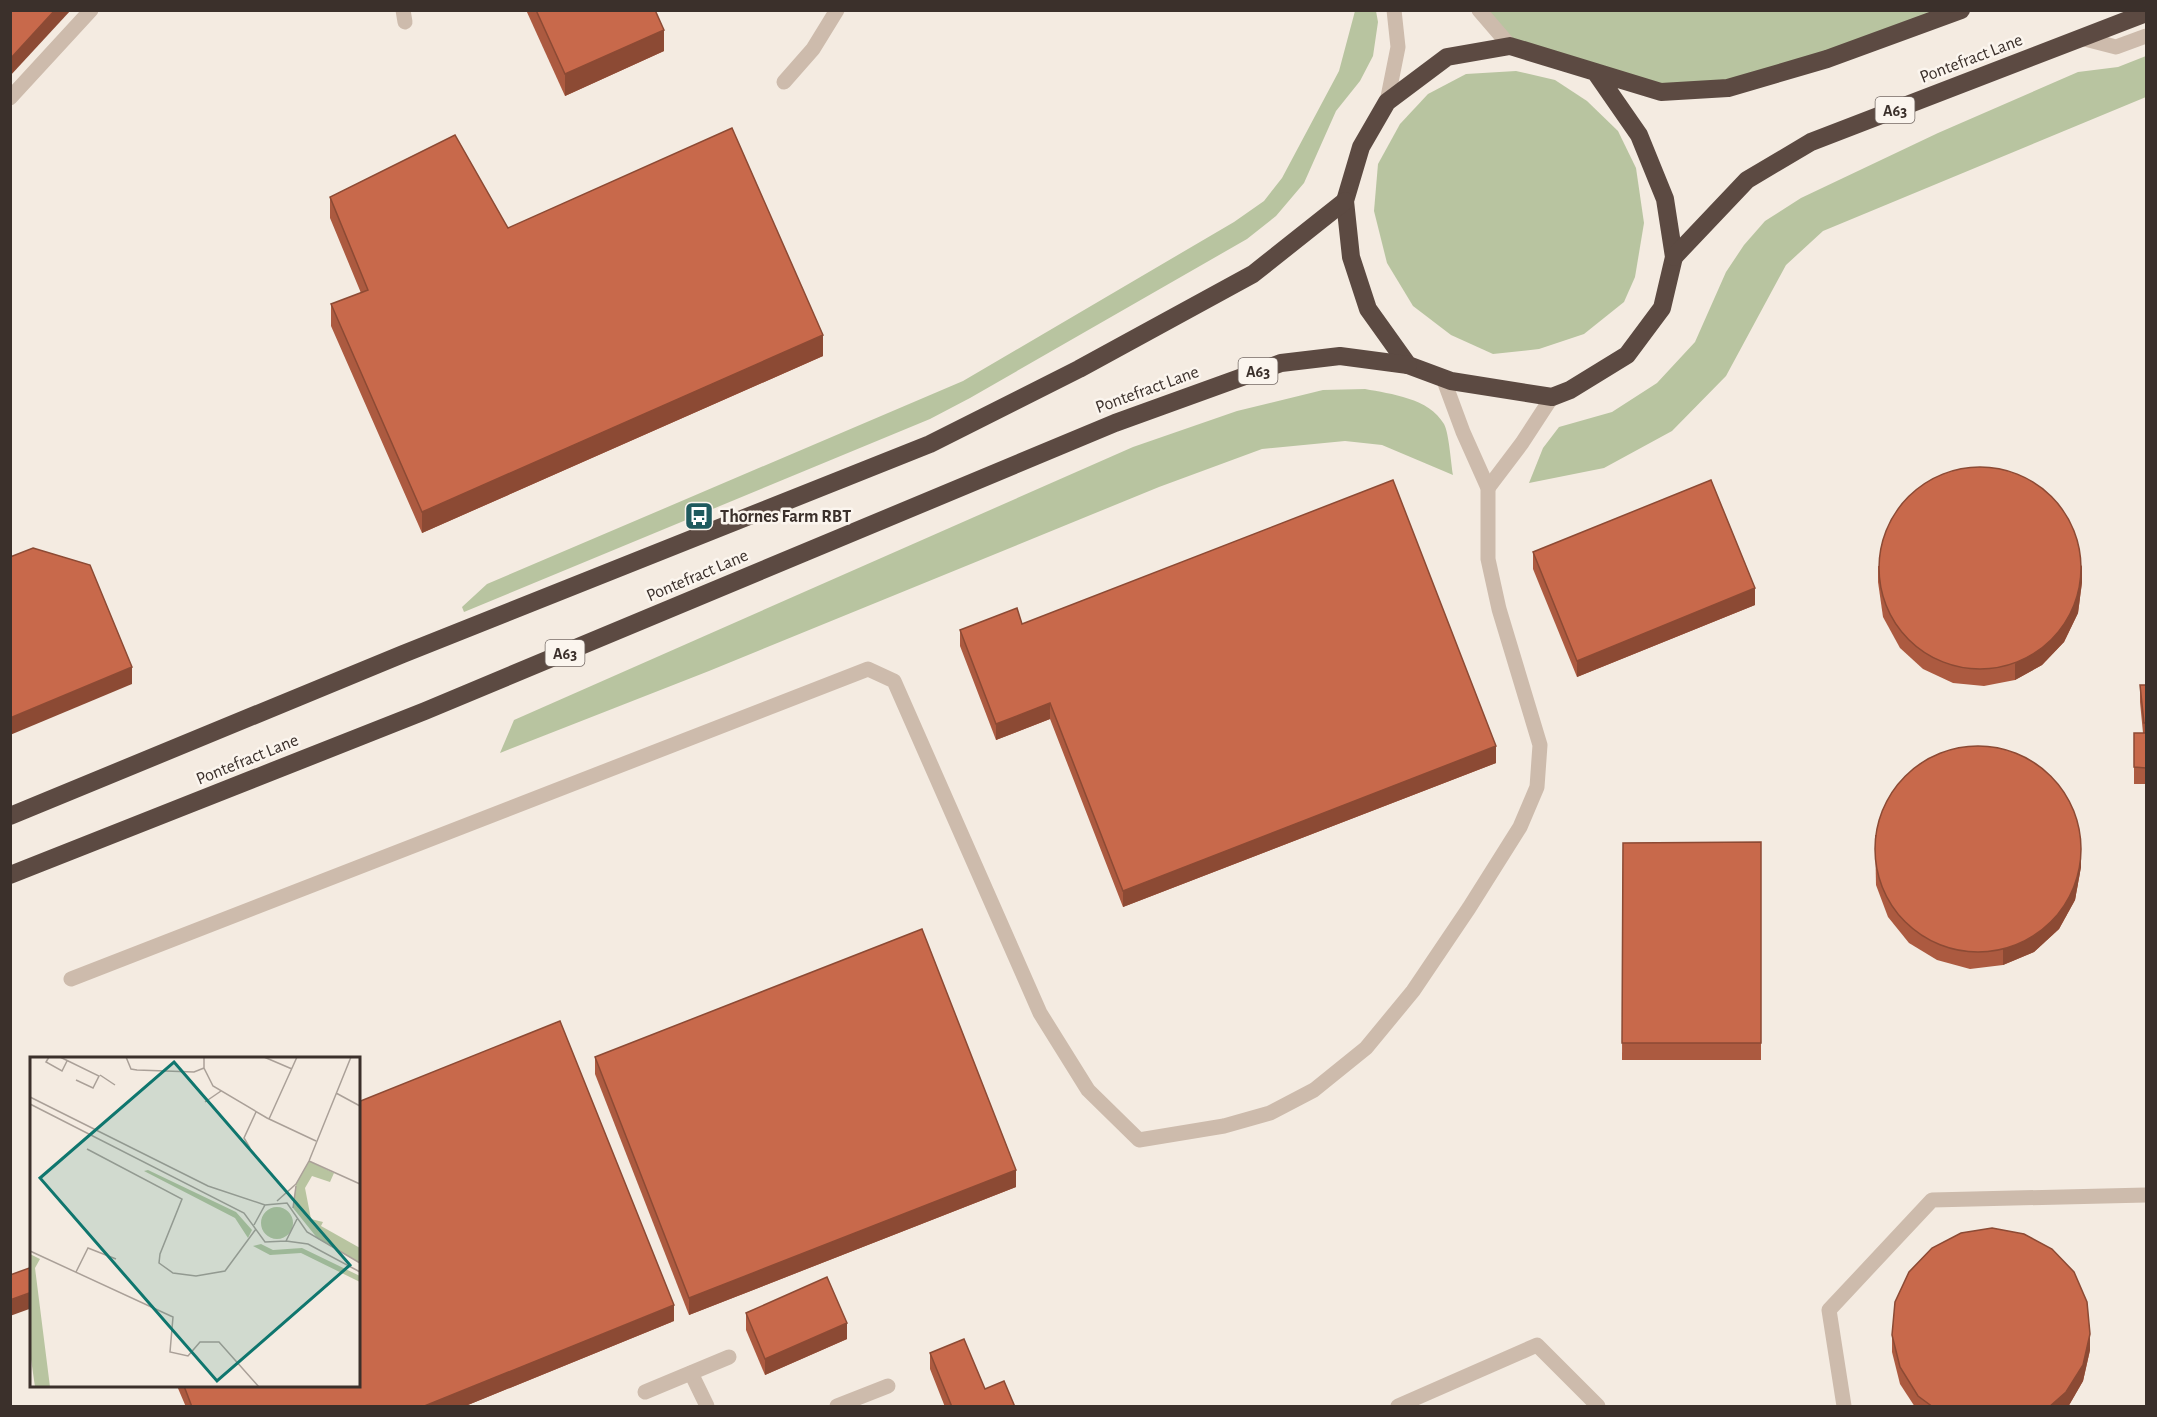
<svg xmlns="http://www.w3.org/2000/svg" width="2157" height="1417" font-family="'Alegreya Sans',sans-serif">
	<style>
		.green { fill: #b8c4a0 }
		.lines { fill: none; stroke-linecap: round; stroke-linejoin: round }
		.minor { stroke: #cdbbac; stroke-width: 15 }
		.highway { stroke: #5c4a42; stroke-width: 18 }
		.wall { fill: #ac5a40 }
		.shaded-wall { fill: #8c4a34 }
		.building { fill: #c8694b; stroke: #8c4a34; stroke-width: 1.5 }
		.labels { text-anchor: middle; stroke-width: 5; stroke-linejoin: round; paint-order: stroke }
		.shield { fill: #fbf5ee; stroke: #756b66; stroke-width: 1.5 }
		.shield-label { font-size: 16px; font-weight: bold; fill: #3b302b }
		.street-label { font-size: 18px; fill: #3b302b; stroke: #fbf5ee }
		.poi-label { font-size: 18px; font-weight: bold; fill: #3b302b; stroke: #fbf5ee; text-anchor: start }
		.inset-road { fill: none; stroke: #aaa098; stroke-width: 1.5 }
		.view { fill: #0f766e; fill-opacity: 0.15; stroke: #0f766e; stroke-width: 3 }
		.inset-edge { fill: none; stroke: #3b302b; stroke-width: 3 }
	</style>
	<rect width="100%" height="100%" fill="#f4ebe1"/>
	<g class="green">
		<path d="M1355 11H1376L1378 22 1373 56 1360 81 1336 111 1304 183 1276 216 1247 239 970 398 930 419 464 612 462 607 487 584 963 381 1234 222 1264 201 1282 178 1339 71Z"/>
		<path d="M1479 11H1961L1728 88 1661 92 1510 46Z"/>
		<path d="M2146 56V97L1823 231 1786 265 1726 376 1672 431 1604 468 1529 483 1543 448 1559 427 1612 412 1657 383 1695 342 1726 272 1744 245 1765 221 1801 198 1938 133 2078 72 2118 67Z"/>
		<path d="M1516 71 1555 80 1587 101 1618 131 1636 168 1644 223 1635 277 1624 302 1584 334 1539 349 1493 354 1451 335 1413 306 1387 263 1374 211 1378 164 1400 124 1428 94 1466 74Z"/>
		<path d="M1365 389C1391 394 1429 398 1444 424 1449 433 1451 463 1453 475L1382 445 1345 441 1262 449 1159 487 709 671 500 753 514 720 1133 447 1237 411 1323 390Z"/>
	</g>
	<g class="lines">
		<g class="minor">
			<path d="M403 10 405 22"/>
			<path d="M1479 10 1510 46"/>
			<path d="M2081 38 2116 47 2146 36"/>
			<path d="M784 82 813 49 837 10"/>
			<path d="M10 98 91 10"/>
			<path d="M1387 102 1398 47 1394 10"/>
			<path d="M1488 488 1522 443 1552 397"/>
			<path d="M71 979 868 669 894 681 1040 1013 1088 1090 1139 1140 1224 1126 1270 1113 1314 1090 1366 1048 1413 991 1469 908 1520 827 1537 787 1540 745 1499 609 1488 559V488L1463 432 1443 378"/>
			<path d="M691 1373 707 1406"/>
			<path d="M645 1392 729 1357"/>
			<path d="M837 1406 888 1386"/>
			<path d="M1398 1406 1537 1345 1598 1406"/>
			<path d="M1844 1406 1829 1310 1932 1200 2146 1195"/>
		</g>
		<g class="highway">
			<path d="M1596 73 1639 135 1665 199 1674 257 1662 308 1627 355 1570 390 1552 397 1451 381 1408 365 1368 309 1351 257 1345 201 1361 147 1387 102 1447 57 1510 46 1661 92 1728 88 1827 59 1961 10"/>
			<path d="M1674 257 1747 180 1811 142 2146 13"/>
			<path d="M10 816 403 654 930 444 1079 369 1253 274 1345 201"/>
			<path d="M10 875 425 711 1115 423 1281 363 1340 356 1408 365"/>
		</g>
	</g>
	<g class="wall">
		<path d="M526 10H655L664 51 565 96Z"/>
		<path d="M330 197 508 228 823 356 422 533 331 326V304L361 293 330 218Z"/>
		<path d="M1533 552 1755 605 1577 677 1533 569Z"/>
		<path d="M1878 566 2082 582 2078 613 2064 642 2042 665 2015 680 1984 686 1953 683 1923 669 1900 648 1883 617 1878 582Z"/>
		<path d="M1022 624 1496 763 1123 907 1050 719 996 740 960 646V630Z"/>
		<path d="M2140 685H2146V784H2134V767L2143 733 2140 702Z"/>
		<path d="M1875 835 2081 867 2075 900 2059 929 2034 952 2003 965 1970 969 1937 960 1909 943 1888 917 1876 885Z"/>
		<path d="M1761 842V1060H1622L1623 843Z"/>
		<path d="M595 1057 1016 1187 689 1315 595 1074Z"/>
		<path d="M746 1313 847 1339 765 1375 746 1330Z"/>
		<path d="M674 1321 463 1407H186L177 1386H358Z"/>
		<path d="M1892 1335 2090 1350 2083 1381 2068 1407H1915L1900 1384 1892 1352Z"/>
		<path d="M930 1353 985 1389 1015 1407H945L930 1369Z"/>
	</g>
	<g class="shaded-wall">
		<path d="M55 10H71L10 76V59Z"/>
		<path d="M664 30V51L565 96V74Z"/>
		<path d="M823 335V356L422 533V512Z"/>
		<path d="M2082 565V582L2078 613 2064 642 2042 665 2015 680V664Z"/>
		<path d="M1755 588V605L1577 677V661Z"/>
		<path d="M132 667V684L10 735V718Z"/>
		<path d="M1050 703V719L996 740V724Z"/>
		<path d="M1496 746V763L1123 907V891Z"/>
		<path d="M2081 850V867L2075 900 2059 929 2034 952 2003 965V949Z"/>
		<path d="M1016 1170V1187L689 1315V1298Z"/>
		<path d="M32 1292V1308L10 1316V1300Z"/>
		<path d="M674 1305V1321L463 1407H422Z"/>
		<path d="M847 1323V1339L765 1375V1359Z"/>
		<path d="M2090 1334V1350L2083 1381 2068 1407H2049Z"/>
	</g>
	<g class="building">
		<path d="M10 10H55L10 59Z"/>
		<path d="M536 10H655L664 30 565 74Z"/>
		<path d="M732 128 823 335 422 512 331 304 368 290 330 197 455 135 508 228Z"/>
		<circle cx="1980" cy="568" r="101"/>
		<path d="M1393 480 1496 746 1123 891 1050 703 996 724 960 630 1017 608 1022 624Z"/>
		<path d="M1711 480 1755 588 1577 661 1533 552Z"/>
		<path d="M33 548 90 565 132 667 10 718V557Z"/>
		<path d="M2140 685H2146V723H2144Z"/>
		<path d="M2134 733H2146V768L2134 767Z"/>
		<circle cx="1978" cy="849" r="103"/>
		<path d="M1761 842V1043H1622L1623 843Z"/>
		<path d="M922 929 1016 1170 689 1298 595 1057Z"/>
		<path d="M560 1021 674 1305 422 1407H192L184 1386H358V1102Z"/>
		<path d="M1992 1228 2024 1234 2052 1249 2074 1272 2087 1302 2090 1334 2083 1365 2066 1392 2049 1407H1933L1918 1396 1900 1367 1892 1335 1895 1302 1909 1272 1932 1248 1961 1233Z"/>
		<path d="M32 1267V1292L10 1300V1275Z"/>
		<path d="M827 1277 847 1323 765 1359 746 1313Z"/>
		<path d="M964 1339 985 1389 1004 1381 1015 1407H952L930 1353Z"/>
	</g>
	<defs>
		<g id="bus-square" transform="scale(1.5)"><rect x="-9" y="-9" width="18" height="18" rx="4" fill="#1f5a5e" stroke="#fbf5ee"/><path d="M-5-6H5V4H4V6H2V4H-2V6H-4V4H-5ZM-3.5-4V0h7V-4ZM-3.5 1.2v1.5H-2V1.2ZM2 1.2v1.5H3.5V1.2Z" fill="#fff"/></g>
	</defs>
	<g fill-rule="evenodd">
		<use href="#bus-square" x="699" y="516"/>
	</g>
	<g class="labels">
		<g class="shield">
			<rect x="1875.5" y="97" width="39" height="26" rx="4.5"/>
			<rect x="1238.5" y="358" width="39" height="26" rx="4.5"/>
			<rect x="545.5" y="640" width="39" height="26" rx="4.5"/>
		</g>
		<g class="shield-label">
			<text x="1895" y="116">A63</text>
			<text x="1258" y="377">A63</text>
			<text x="565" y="659">A63</text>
		</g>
		<g class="street-label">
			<text transform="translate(1971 58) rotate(-21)" y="6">Pontefract Lane</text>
			<text transform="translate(1147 389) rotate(-20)" y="6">Pontefract Lane</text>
			<text transform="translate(697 575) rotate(-23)" y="6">Pontefract Lane</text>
			<text transform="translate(247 759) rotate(-22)" y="6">Pontefract Lane</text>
		</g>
		<g class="poi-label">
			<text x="720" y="522">Thornes Farm RBT</text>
		</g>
	</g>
	<g transform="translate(30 1057)">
		<rect width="330" height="330" fill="#f4ebe1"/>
		<path d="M279 104 304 116 300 125 282 119 275 131 281 162 293 165 291 169 330 191V206L288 182 263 151 266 127ZM118 113 206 155 222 173 218 181 205 161 114 114ZM231 166a16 16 0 1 1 32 0a16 16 0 1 1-32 0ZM231 187 243 193 272 191 330 219V225L271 196 240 198 223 189ZM0 197 10 202 5 211 20 330H5L0 295Z" fill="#b8c4a0"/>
		<path class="inset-road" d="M19 0 16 5 32 14 37 4M30 0 69 19 63 31 46 23M96 0 101 12 107 13 164 15 174 11M174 0V11L183 29 237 61 286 84M234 0 262 12M70 18 85 28M306 36 330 49M0 40 178 129 235 148M175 45 191 34M0 47 214 156 235 185 256 184 267 162M239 62 267 0M220 91 214 81 226 55M57 92 152 142 130 197 129 206 143 216 166 219 195 214 226 172M279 104 330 127M247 144 266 127 279 104 321 0M263 151 266 129M224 168 235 148 257 146 277 175 330 206M256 184 278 187 330 215M0 194 143 260 140 295 158 299 170 285H189L229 330M46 215 58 191 86 202"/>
		<path class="view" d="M144 5 320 208 187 324 10 121Z"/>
		<rect width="330" height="330" class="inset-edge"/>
	</g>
	<rect width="2157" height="1417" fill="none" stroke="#3b302b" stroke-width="24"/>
</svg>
